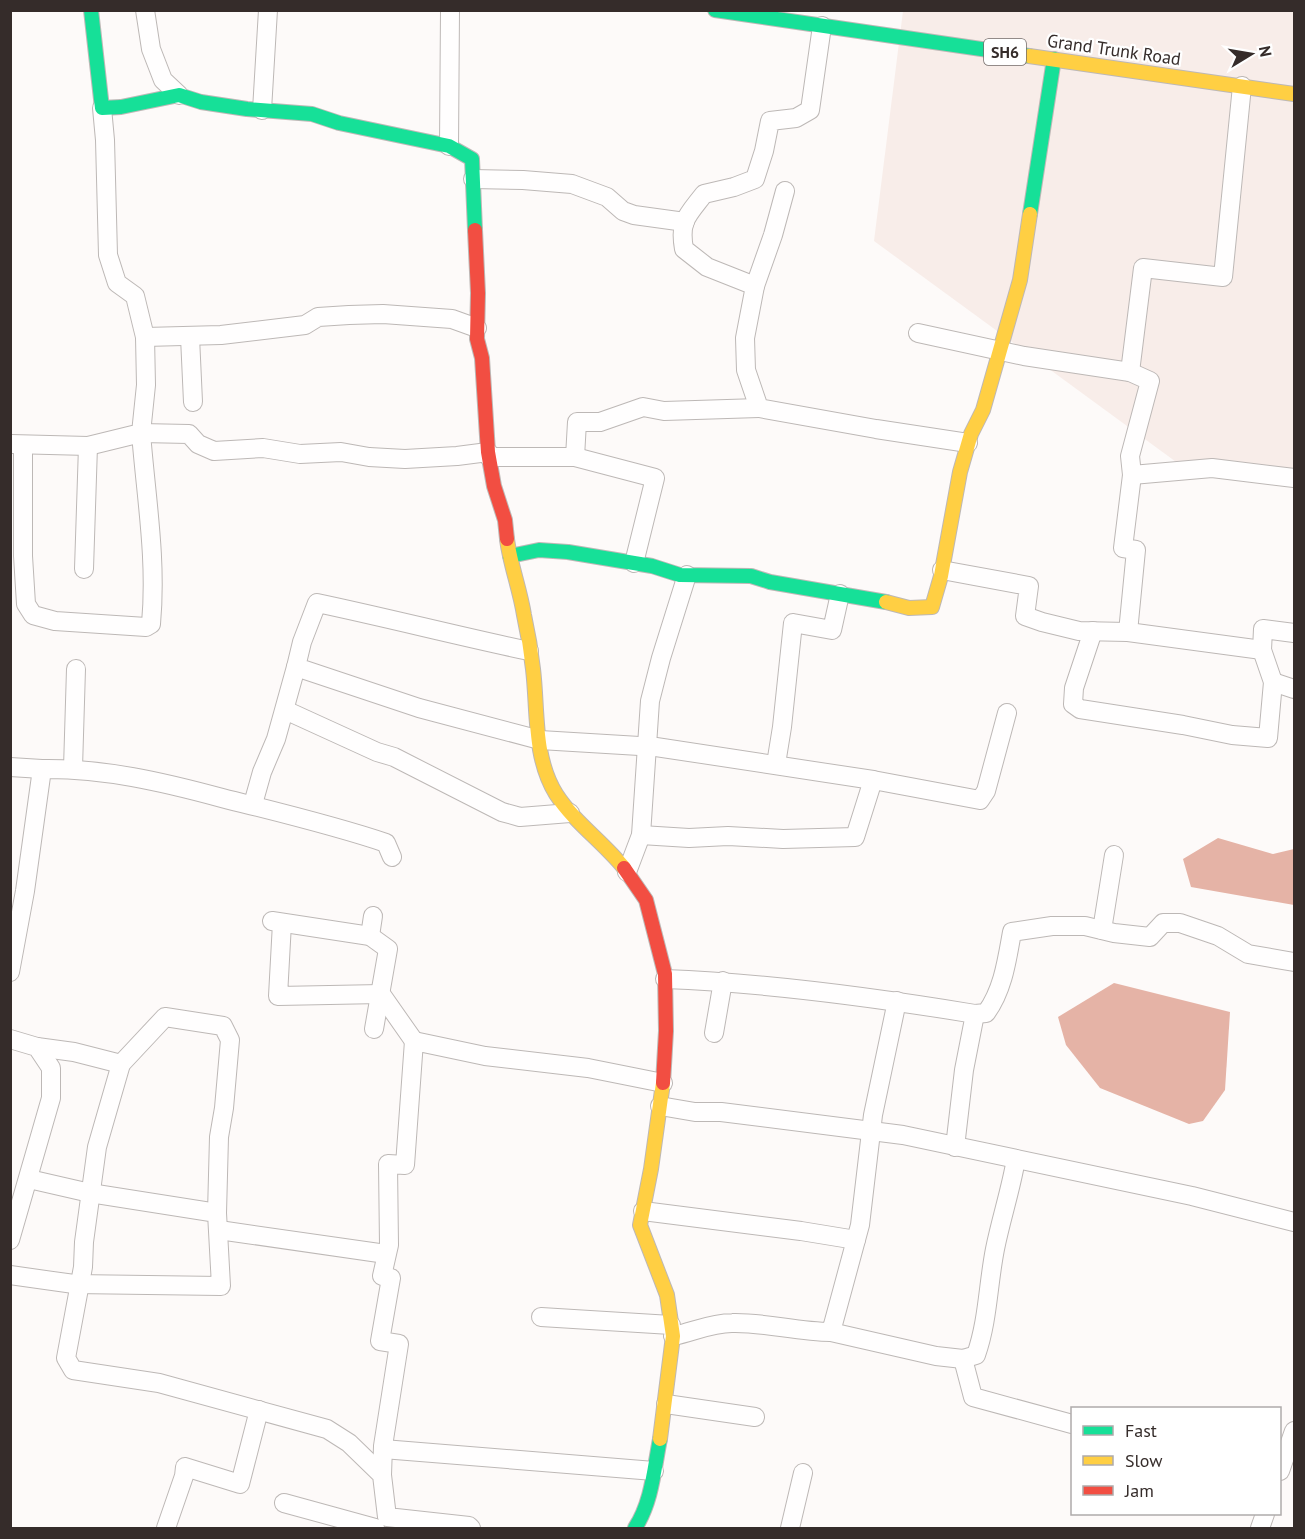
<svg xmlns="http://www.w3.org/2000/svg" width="1305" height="1539" font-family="'PT Sans',sans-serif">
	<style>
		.built { fill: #f8ede9 }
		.water { fill: #e5b3a6 }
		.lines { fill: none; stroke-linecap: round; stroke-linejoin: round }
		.street-casing { stroke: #bdb8b6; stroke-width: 20 }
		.fast-casing { stroke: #bdb8b6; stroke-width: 16 }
		.slow-casing { stroke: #bdb8b6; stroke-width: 16 }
		.jam-casing { stroke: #bdb8b6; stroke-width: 16 }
		.street { stroke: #fffefe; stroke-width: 18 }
		.fast { stroke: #16e098; stroke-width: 14 }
		.slow { stroke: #ffcf43; stroke-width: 14 }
		.jam { stroke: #f24e42; stroke-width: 14 }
		.labels { text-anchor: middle; stroke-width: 4.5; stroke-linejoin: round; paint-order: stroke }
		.shield { fill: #fff; stroke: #726b6a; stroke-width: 1.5 }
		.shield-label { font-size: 16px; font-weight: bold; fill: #352c2a }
		.street-label { font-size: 18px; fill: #352c2a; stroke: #fff }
	</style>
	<rect width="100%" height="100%" fill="#fdfaf9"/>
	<path class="built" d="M903 11H1294V472L1183 467 874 241Z"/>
	<g class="water">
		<path d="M1218 838 1273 854 1294 849V905L1191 887 1183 859Z"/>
		<path d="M1114 983 1230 1012 1225 1090 1203 1121 1189 1124 1100 1088 1066 1045 1058 1017Z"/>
	</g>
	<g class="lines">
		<g class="street-casing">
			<g id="street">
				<path d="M145 10 151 49 163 80 179 95"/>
				<path d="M822 26 810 110 796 118 770 121 764 151 755 179 734 187 704 194C687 216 679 221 684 249L707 267 755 286 745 338 746 370 759 408 876 429 968 443"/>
				<path d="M262 110 268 10"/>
				<path d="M449 146 450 10"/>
				<path d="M473 179 523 180 572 184 607 197 623 211 634 215 685 222"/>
				<path d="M755 286 773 235 785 191"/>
				<path d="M918 333 1024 356 1130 372 1150 381 1130 456 1132 475 1123 548 1136 550 1128 632"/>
				<path d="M145 337 221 335 305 325 318 317 349 315 383 314 452 319 477 328"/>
				<path d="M190 337 193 402"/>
				<path d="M1130 372 1143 268 1223 277 1242 86"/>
				<path d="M11 444 88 446 141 433 146 385 145 337 135 296 117 283 108 255 105 140 102 108"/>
				<path d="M23 445V556L26 604 33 615 55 621 146 627 151 624C157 560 146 497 141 433L189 434 198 444 214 451 263 448 300 454 341 452 369 457 405 459 457 456 488 452"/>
				<path d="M489 457H575L655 478 634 563"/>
				<path d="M575 457 577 422H600L643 407 664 411 759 408"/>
				<path d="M1132 475 1212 468 1294 478"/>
				<path d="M84 569 88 446"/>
				<path d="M942 570 1029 586 1025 616 1042 622 1079 631 1128 632 1262 650"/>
				<path d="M1093 631 1074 688 1073 704 1080 709 1183 725 1232 735 1268 738 1273 682 1262 650 1263 629 1294 633"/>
				<path d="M529 651C458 636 388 618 317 603L302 642 296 667 419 708 540 740 656 747 873 780 855 837 783 839 728 836 689 838 641 835"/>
				<path d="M1273 682 1294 689"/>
				<path d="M285 710 377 752 394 757 502 812 520 817 570 813"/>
				<path d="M776 764 782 727 793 623 832 630 840 594"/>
				<path d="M10 767 42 769"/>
				<path d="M73 768 76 669"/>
				<path d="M873 780 980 800 986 791 1007 713"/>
				<path d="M253 804 262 772 276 739 296 667"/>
				<path d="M627 872 641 835 650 701 661 658 687 575"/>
				<path d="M272 921 370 936 388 949 374 1029"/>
				<path d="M282 923 278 996 381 994 414 1041"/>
				<path d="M1102 930 1114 855"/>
				<path d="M370 936 373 916"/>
				<path d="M10 972 25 891 42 769C103 768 163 782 222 798 277 812 333 825 386 843L392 857"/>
				<path d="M665 979C769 983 872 997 975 1014L986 1013C1003 990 1007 960 1012 932L1052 926H1085L1114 933 1150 937 1163 923H1180L1218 936 1248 954 1294 962"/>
				<path d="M714 1033 723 981"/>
				<path d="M10 1039 37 1047 51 1068V1098L10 1240"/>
				<path d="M37 1047 74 1052 121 1064 97 1147 84 1242 83 1267 66 1358 73 1370 159 1383 327 1429 349 1443 382 1475 387 1517 469 1526 471 1528"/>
				<path d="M121 1064 165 1017 223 1026 230 1040 224 1108 219 1137 217 1213"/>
				<path d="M660 1106 695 1112H721L903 1135 1192 1196 1294 1222"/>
				<path d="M955 1147 964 1070 975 1014"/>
				<path d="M643 1211 801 1231 856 1240"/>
				<path d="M219 1230 386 1254"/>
				<path d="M10 1275 74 1284 221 1286 217 1213 90 1193 29 1179"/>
				<path d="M541 1317 671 1325"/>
				<path d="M831 1332 936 1356 963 1359 976 1355C988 1321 988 1284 995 1249 1001 1219 1011 1189 1016 1159"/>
				<path d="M673 1336C693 1332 711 1323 732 1323 765 1322 797 1332 831 1332L860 1225 873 1115 897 1001"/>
				<path d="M963 1359 973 1397 1072 1424"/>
				<path d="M666 1404 755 1417"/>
				<path d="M383 1449 654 1471"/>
				<path d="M1280 1471 1294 1431"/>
				<path d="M382 1475 383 1446 399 1344 380 1341 391 1278 382 1276 389 1245 388 1164 405 1165 414 1041 485 1056 588 1068 663 1083"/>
				<path d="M284 1503 375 1528"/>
				<path d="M166 1528 184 1476 185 1467 240 1484 259 1410"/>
				<path d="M790 1528 803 1473"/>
				<path d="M1260 1528 1265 1514"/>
			</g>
		</g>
		<g class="fast-casing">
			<g id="fast">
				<path d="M91 10 102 108 121 107 179 95 201 102 247 109 312 114 339 123 449 146 472 159 475 230"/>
				<path d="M715 10 1029 56"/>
				<path d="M1030 214 1054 59"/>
				<path d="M510 556 539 550 568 552 652 566 680 575 751 576 770 582 886 602"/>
				<path d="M635 1528C652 1502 654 1469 660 1439"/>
			</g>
		</g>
		<g class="slow-casing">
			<g id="slow">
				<path d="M1029 56 1294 94"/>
				<path d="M507 539C510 564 520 589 524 615 528 633 531 651 533 669 538 710 533 757 556 794 574 822 603 842 624 868"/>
				<path d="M886 602 909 608 932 607 941 576 960 472 971 434 983 410 1020 280 1030 214"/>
				<path d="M660 1439 673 1336 667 1295 640 1225 651 1169 663 1083"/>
			</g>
		</g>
		<g class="jam-casing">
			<g id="jam">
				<path d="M475 230 478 293 477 339 482 358 488 452 494 486 505 520 507 539"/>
				<path d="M624 868 646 900 665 974 666 1031 663 1083"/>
			</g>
		</g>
		<use href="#street" class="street"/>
		<use href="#fast" class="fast"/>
		<use href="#slow" class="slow"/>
		<use href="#jam" class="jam"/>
	</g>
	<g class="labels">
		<rect class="shield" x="984" y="39" width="42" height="26" rx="4.5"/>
		<g class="shield-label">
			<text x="1005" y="58">SH6</text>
		</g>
		<g class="street-label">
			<text transform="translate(1114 50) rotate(8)" y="6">Grand Trunk Road</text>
		</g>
	</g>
	<rect width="1305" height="1539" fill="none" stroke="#352c2a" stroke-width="24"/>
	<rect x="1071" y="1407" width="210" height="108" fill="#ffffff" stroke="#aeabaa" stroke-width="1.5"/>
	<rect x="1083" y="1426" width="30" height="9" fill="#16e098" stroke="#aeabaa" stroke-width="1.5"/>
	<text x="1125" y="1437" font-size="18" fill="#352c2a">Fast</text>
	<rect x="1083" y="1456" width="30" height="9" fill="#ffcf43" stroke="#aeabaa" stroke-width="1.5"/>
	<text x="1125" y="1467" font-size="18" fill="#352c2a">Slow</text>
	<rect x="1083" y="1486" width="30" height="9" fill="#f24e42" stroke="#aeabaa" stroke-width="1.5"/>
	<text x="1125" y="1497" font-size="18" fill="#352c2a">Jam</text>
	<g transform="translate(1251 54) rotate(79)" stroke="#ffffff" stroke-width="4.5" paint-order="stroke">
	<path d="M0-4.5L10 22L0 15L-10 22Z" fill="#352c2a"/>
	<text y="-9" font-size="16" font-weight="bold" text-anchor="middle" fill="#352c2a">N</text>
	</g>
</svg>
